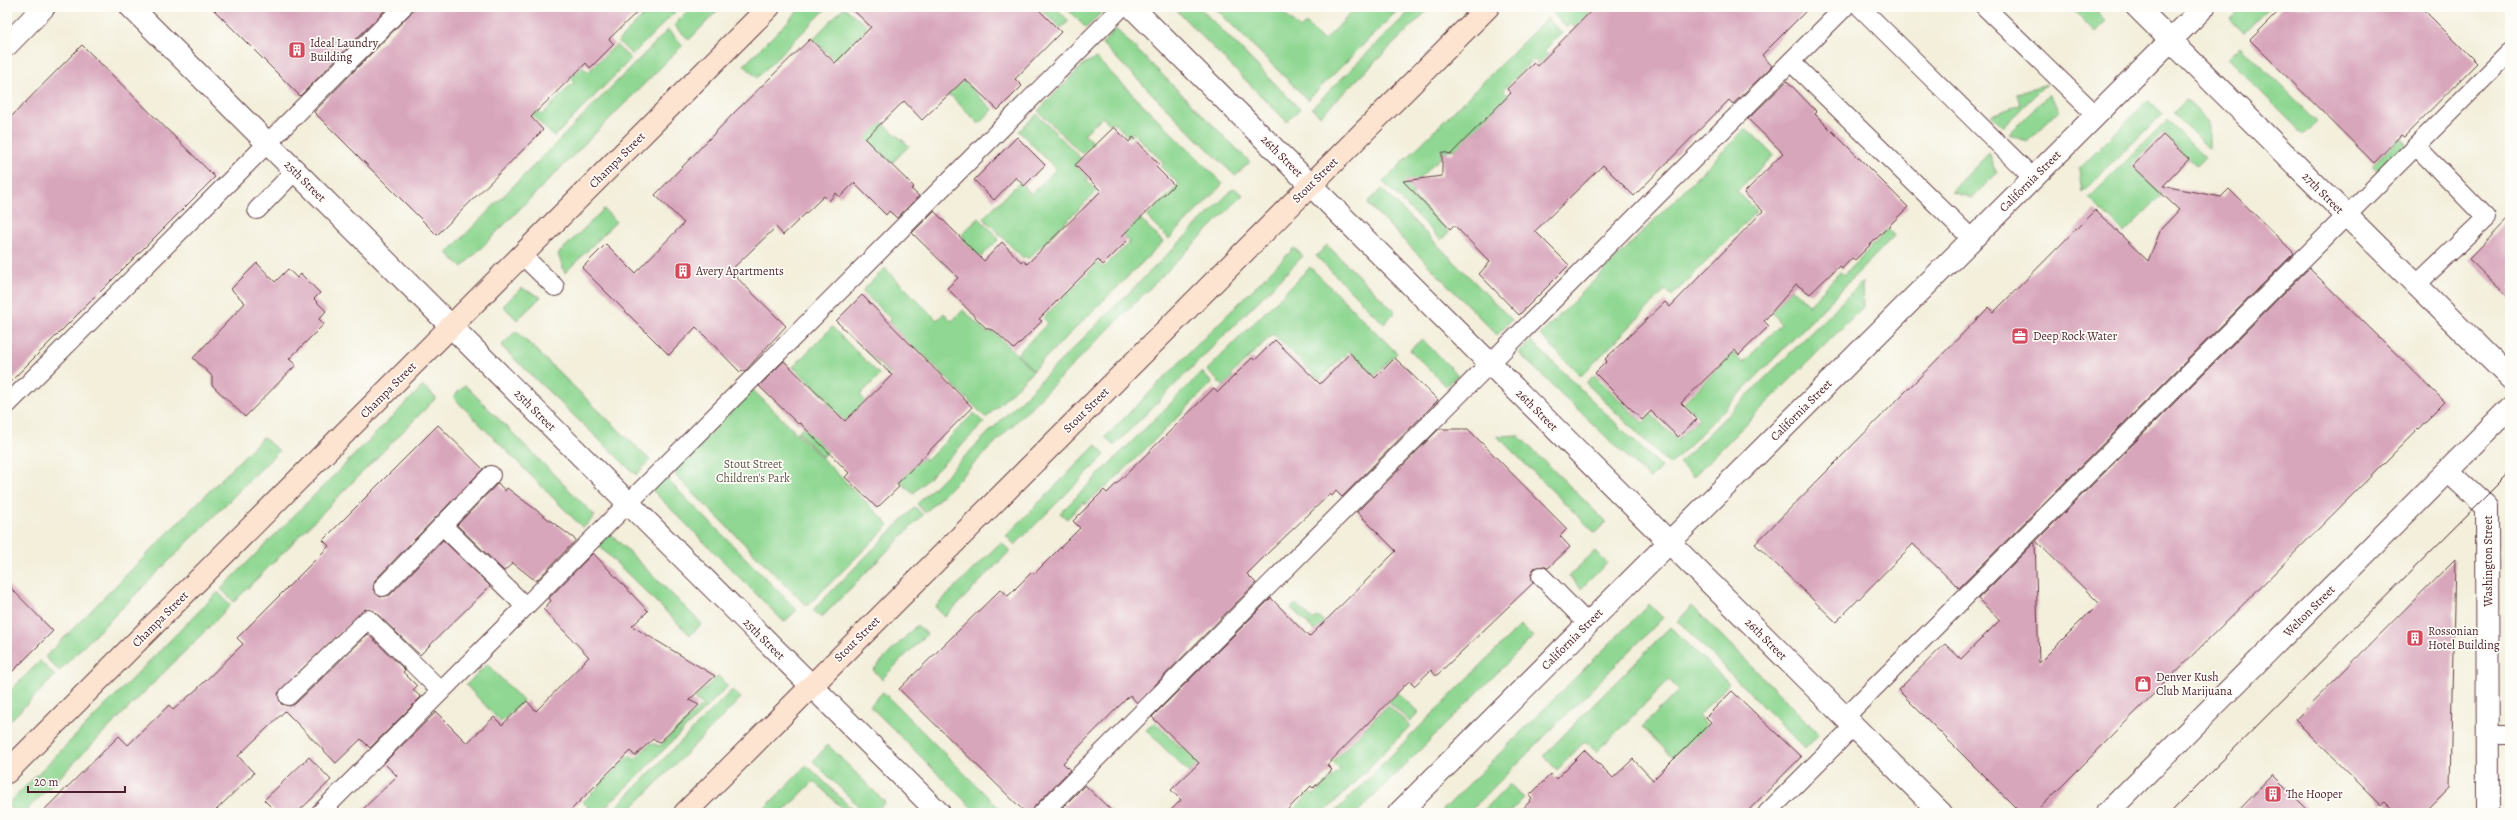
<svg xmlns="http://www.w3.org/2000/svg" width="2517" height="820" font-family="Alegreya,serif">
	<style>
		.green { fill: #8fd792; stroke: #6c7b5e }
		.building { fill: #d8a6bb }
		.lines { fill: none; stroke-linecap: round; stroke-linejoin: round }
		.service-casing { stroke: #633e45; stroke-width: 20 }
		.minor-casing { stroke: #633e45; stroke-width: 24 }
		.tertiary-casing { stroke: #633e45; stroke-width: 24 }
		.secondary-casing { stroke: #633e45; stroke-width: 24 }
		.service { stroke: #fff; stroke-width: 18 }
		.minor { stroke: #fff; stroke-width: 22 }
		.tertiary { stroke: #fff; stroke-width: 22 }
		.secondary { stroke: #fde4d1; stroke-width: 22 }
		.tram { stroke: #4a1f2b; stroke-width: 1 }
		.labels { text-anchor: middle; stroke-width: 3.5; stroke-linejoin: round; paint-order: stroke }
		.poi-label { font-size: 12px; fill: #4a1f2b; stroke: #fdfcf7; text-anchor: start }
		.street-label { font-size: 12px; fill: #4a1f2b; stroke: #fdfcf7 }
		.park-label { font-size: 12px; fill: #5f564a; stroke: #fdfcf7 }
	</style>
	<rect width="100%" height="100%" fill="#fdfcf7"/>
	<filter id="ink" filterUnits="userSpaceOnUse"><feTurbulence type="fractalNoise" baseFrequency=".025" numOctaves="2"/><feDisplacementMap in="SourceGraphic" scale="8" xChannelSelector="R" yChannelSelector="G"/><feConvolveMatrix kernelMatrix="1 2 1 2 8 2 1 2 1" color-interpolation-filters="sRGB"/></filter>
	<filter id="wash" filterUnits="userSpaceOnUse"><feTurbulence type="fractalNoise" baseFrequency=".012" numOctaves="4" result="noise"/><feDisplacementMap in="SourceGraphic" scale="16" xChannelSelector="R" yChannelSelector="G"/><feGaussianBlur stdDeviation="0.9" result="paint"/><feColorMatrix in="noise" values="0 0 0 0 0 0 0 0 0 0 0 0 0 0 0 0 0 1.4 0 .05"/><feComposite in="paint" operator="in"/></filter>
	<g filter="url(#wash)">
		<rect width="100%" height="100%" fill="#f3efdb"/>
		<g class="green">
			<path d="M497 7H522L588 72 616 45 631 59 554 137 523 106 528 101 542 115 574 82Z"/>
			<path d="M652 7H680L632 55 618 41Z"/>
			<path d="M692 7H721L689 40 674 25Z"/>
			<path d="M802 7H828L757 78 744 65Z"/>
			<path d="M844 7 868 27 835 60 813 39Z"/>
			<path d="M1039 7H1055L1069 21 1061 28Z"/>
			<path d="M1065 7H1094L1101 13 1086 28Z"/>
			<path d="M1173 7H1199L1300 109 1287 122Z"/>
			<path d="M1214 7H1278L1300 29 1306 23 1324 41 1357 7H1401L1308 100Z"/>
			<path d="M1414 7H1431L1320 116 1312 108Z"/>
			<path d="M1558 7H1592L1588 11 1593 17 1578 31 1571 24 1567 28 1552 13Z"/>
			<path d="M2070 7H2092L2106 21 2095 32Z"/>
			<path d="M2242 7H2269L2244 33 2230 19Z"/>
			<path d="M1547 18 1562 33 1544 51 1550 57 1540 66 1534 59 1503 90 1512 99 1463 148 1448 150 1413 185V196L1449 232 1441 240 1383 182Z"/>
			<path d="M1116 29 1250 162 1235 176 1102 44Z"/>
			<path d="M668 30 683 45 462 267 447 253Z"/>
			<path d="M926 44 993 110 979 124 950 95 948 96 943 93Z"/>
			<path d="M2241 46 2317 122 2304 135 2228 59Z"/>
			<path d="M1096 58 1223 184 1169 239 1147 217 1179 184 1161 167 1164 163 1133 133 1129 137 1113 122 1110 124 1102 117 1084 134 1093 143 1082 154 1038 111 1084 64Z"/>
			<path d="M2046 84 2003 127 1991 115 2020 105 2017 94Z"/>
			<path d="M2049 94 2060 110 2027 142 2009 134Z"/>
			<path d="M2148 100 2162 114 2082 193 2079 169Z"/>
			<path d="M2186 100 2209 122V149L2173 113Z"/>
			<path d="M868 110 909 146 892 163 849 122Z"/>
			<path d="M1037 114 1095 172 1086 180 1097 191 1028 259 1025 256 1023 258 983 218 1020 182 1031 194 1056 169 1019 131Z"/>
			<path d="M2167 120 2205 158 2197 166 2163 133 2131 165 2162 195 2124 233 2089 198Z"/>
			<path d="M1746 128 1774 155 1737 191 1757 211 1672 296 1666 290 1581 376 1540 335Z"/>
			<path d="M2400 138 2407 145 2379 173 2372 166Z"/>
			<path d="M1989 153 1997 173 1972 198 1951 192Z"/>
			<path d="M1234 188 1243 195 925 513 917 504Z"/>
			<path d="M1382 189 1512 320 1497 335 1367 203Z"/>
			<path d="M1091 202H1124L1163 242 1033 370 1017 354 1048 323 1043 318 1098 263 1103 268 1130 242Z"/>
			<path d="M604 209 616 222 565 273 558 254Z"/>
			<path d="M979 218 999 239 981 257 970 247 948 268 940 260 964 237 962 234Z"/>
			<path d="M1888 229 1894 236 1670 465 1586 383 1594 375 1643 423 1651 414 1677 440 1699 418 1684 403 1733 353 1743 363 1781 324 1769 307 1790 287 1809 305 1840 272 1844 275Z"/>
			<path d="M1327 245 1395 312 1384 324 1316 256Z"/>
			<path d="M1294 248 1303 256 1114 446 1105 437Z"/>
			<path d="M1310 267 1397 353 1375 376 1349 351 1320 380 1273 334 1231 375 1252 396 1246 409 1207 370Z"/>
			<path d="M885 268 937 320 944 313 952 321 963 310 986 332H994L1033 371 986 418 917 348 890 375 863 347 891 319 862 291Z"/>
			<path d="M1862 282 1863 307 1693 477 1679 463Z"/>
			<path d="M521 288 541 297 517 320 503 306Z"/>
			<path d="M832 327 880 375 860 395 926 461 974 413 984 423 913 494 849 431 822 457 798 432 829 400 793 367Z"/>
			<path d="M516 331 650 460 636 475 501 346Z"/>
			<path d="M1422 339 1458 375 1446 386 1410 350Z"/>
			<path d="M1531 341 1661 467 1650 479 1519 353Z"/>
			<path d="M1202 372 1212 383 1106 488 1104 487 1086 504 1083 502 1067 519 1060 513Z"/>
			<path d="M465 385 595 516 583 528 453 397Z"/>
			<path d="M423 386 436 398 234 602 221 589Z"/>
			<path d="M753 390 889 525 807 606 671 471Z"/>
			<path d="M1518 435 1606 522 1595 533 1497 436Z"/>
			<path d="M263 437 279 451 59 671 45 657Z"/>
			<path d="M1096 445 1105 455 1015 545 1006 536Z"/>
			<path d="M662 474 797 610 784 622 649 487Z"/>
			<path d="M915 507 923 515 821 618 813 610Z"/>
			<path d="M608 531 702 624 690 635 596 543Z"/>
			<path d="M1001 542 1010 551 945 617 935 607Z"/>
			<path d="M1595 551 1607 563 1581 589 1569 576Z"/>
			<path d="M218 592 231 605 24 813H16L7 805Z"/>
			<path d="M1296 604 1313 620 1318 616 1419 713 1410 722 1291 608Z"/>
			<path d="M1649 604 1663 618 1468 813H1440Z"/>
			<path d="M1692 606 1819 734 1805 749 1678 621Z"/>
			<path d="M917 625 927 634 882 679 873 670Z"/>
			<path d="M1521 625 1533 637 1357 813H1334Z"/>
			<path d="M1670 627 1729 684 1698 716 1736 754 1715 775 1685 746 1673 757 1642 727 1679 690 1669 680 1596 752 1585 741 1557 770 1543 756Z"/>
			<path d="M40 661 55 676 7 724V694Z"/>
			<path d="M487 664 523 701 501 722 466 685Z"/>
			<path d="M718 676 728 686 600 813H594L583 802 630 755 634 760 651 743 660 746 703 704 694 699Z"/>
			<path d="M732 690 741 698 627 813H610Z"/>
			<path d="M883 692 1004 813H977L870 706Z"/>
			<path d="M1388 705 1410 726 1324 813H1290L1311 792 1314 795 1340 770 1332 762Z"/>
			<path d="M1155 722 1181 748 1196 734 1209 743 1196 780 1146 730Z"/>
			<path d="M828 745 885 802 875 813H865L813 761Z"/>
			<path d="M807 765 856 813H847L814 781 782 813H760Z"/>
			<path d="M1510 784 1524 798 1509 813H1481Z"/>
		</g>
		<g id="blocks">
			<g class="building">
				<path d="M211 7H388L300 96Z"/>
				<path d="M413 7H642L609 39 614 44 590 68 586 63 531 117 543 130 437 235 314 112 410 14Z"/>
				<path d="M850 7H1036L1061 32 1015 79 1022 86 998 110 965 79 922 120 904 101 865 139 914 187 911 189 919 196 897 218 889 211 886 215 854 183 840 197 836 193 829 201 824 196 783 235 776 227 730 271 786 326 744 372 742 370 740 372 696 327 669 355 582 268 606 244 635 273 684 223 655 195 735 112 810 39 835 63 871 27Z"/>
				<path d="M1595 7H1810L1762 55 1772 66 1733 104 1729 100 1634 196 1603 165 1535 231 1569 265 1519 315 1479 274 1490 262 1454 225 1450 229 1403 181 1442 176V152L1451 154 1511 93 1507 89 1534 63 1537 66Z"/>
				<path d="M2283 7H2421L2477 63 2404 137 2401 135 2374 163 2250 40Z"/>
				<path d="M82 45 215 177 7 385V121Z"/>
				<path d="M1787 81 1817 112 1815 114 1908 207 1855 260 1852 258 1842 269 1839 266 1810 294 1796 284 1764 321 1769 326 1739 355 1735 350 1681 403 1697 419 1678 437 1651 411 1642 420 1595 373 1607 361 1605 359 1665 302 1670 307 1763 211 1744 193 1783 153 1748 119Z"/>
				<path d="M1114 127 1129 142 1133 137 1159 164 1156 167 1174 185 1122 236 1127 241 1103 265 1098 260 1039 319 1042 321 1014 349 995 331 986 328 947 288 958 278 912 233 934 211 984 261 1002 242 1021 262 1023 260 1027 264 1101 191 1075 165Z"/>
				<path d="M2163 135 2189 159 2163 186 2221 197 2229 189 2294 253 1959 588 1913 544 1836 622 1755 544 1989 307 1994 312 2095 210 2148 261 2161 229 2179 210 2133 166Z"/>
				<path d="M1017 137 1045 165 1024 186 1016 177 994 200 974 180Z"/>
				<path d="M2510 217V299L2469 259Z"/>
				<path d="M257 263 275 282 288 269 297 278 301 274 320 293 314 299 326 311 319 319 324 324 289 359 296 365 245 417 212 385V376L193 358 245 303 231 289Z"/>
				<path d="M2309 268 2445 402 2035 813H2021L1898 690 1945 644 1961 659 2000 620 1978 599 2035 542 2039 663 2099 603 2036 541Z"/>
				<path d="M862 295 972 407 897 484 899 487 877 508 845 477 849 473 800 423 798 424 759 386 784 361 845 421 892 375 836 321Z"/>
				<path d="M1275 340 1320 384 1350 353 1375 378 1395 358 1438 400 1342 497 1336 491 1332 496 1330 494 1271 550 1247 574 1256 583 1137 703 1130 695 1063 763 1070 770 1035 806 1032 813H1026L899 689 1001 589 1008 596 1032 572 1034 574 1080 528 1073 521 1104 490 1107 493 1214 388 1218 392 1252 358 1255 360Z"/>
				<path d="M438 425 483 469 375 580 373 590 380 597 390 595 443 540 490 586 420 655 375 612 365 609 278 693 281 704 290 706 295 704 368 634 405 670 403 672 417 686 413 690 421 697 370 748 361 739 336 763 285 711 238 756 254 773 213 813H41L119 736 128 745 169 705 173 710 197 689 243 644 237 638 329 546 323 540Z"/>
				<path d="M1439 429H1468L1567 529 1560 536 1570 547 1548 568 1543 566 1534 568 1531 574 1533 583 1436 676 1431 670 1414 686 1409 681 1327 765 1332 770 1313 788 1311 786 1284 813H1168L1181 800 1171 790 1199 763 1152 717 1271 598 1309 637 1396 551 1357 512Z"/>
				<path d="M498 483 505 491 507 488 576 540 536 581 513 563 504 571 457 525Z"/>
				<path d="M593 553 648 611 632 626 715 676 689 700 699 705 660 742 653 739 635 756 630 751 568 813H359L397 776 384 763 436 712 467 743 494 717 502 725 527 701 536 711 589 657 543 609 551 601 549 598Z"/>
				<path d="M2455 559 2450 787 2424 813H2396L2384 801 2381 805 2295 720Z"/>
				<path d="M7 584 53 631 7 677Z"/>
				<path d="M1732 691 1801 757 1746 813H1519L1532 799 1529 796 1551 774 1556 779 1585 750 1613 778 1633 759 1653 780 1711 722 1706 717Z"/>
				<path d="M309 757 331 780 297 813H277L264 800Z"/>
				<path d="M2273 775 2311 813H2236Z"/>
				<path d="M1085 785 1114 813H1057Z"/>
			</g>
		</g>
	</g>
	<g filter="url(#ink)">
		<use href="#blocks" fill-opacity="0" stroke="#633e45" stroke-width="1"/>
		<g class="lines">
			<g class="service-casing">
				<g id="service">
					<path d="M1860 7 2033 178"/>
					<path d="M1985 7 2096 115"/>
					<path d="M1791 62 1972 239"/>
					<path d="M2416 146 2486 218 2416 285"/>
					<path d="M257 210 295 171"/>
					<path d="M522 255 555 287"/>
					<path d="M7 405 403 7"/>
					<path d="M442 525 525 606"/>
					<path d="M1541 576 1588 624"/>
					<path d="M383 587 491 475"/>
					<path d="M288 696 368 619 441 691"/>
					<path d="M1845 717 2510 52"/>
					<path d="M2488 735H2510"/>
					<path d="M320 813 1122 7"/>
					<path d="M1042 813 1845 7"/>
					<path d="M1767 813 1854 726"/>
				</g>
			</g>
			<g class="minor-casing">
				<g id="minor">
					<path d="M131 7 939 813"/>
					<path d="M1132 7 1941 813"/>
					<path d="M7 45 44 7"/>
				</g>
			</g>
			<g class="tertiary-casing">
				<g id="tertiary">
					<path d="M2137 7 2510 378"/>
					<path d="M2448 471 2487 507 2488 813"/>
					<path d="M1399 813 2204 7"/>
					<path d="M2107 813 2510 408"/>
				</g>
			</g>
			<g class="secondary-casing">
				<g id="secondary">
					<path d="M7 772 769 7"/>
					<path d="M685 813 1488 7"/>
				</g>
			</g>
			<use href="#service" class="service"/>
			<use href="#minor" class="minor"/>
			<use href="#tertiary" class="tertiary"/>
			<use href="#secondary" class="secondary"/>
			<path class="tram" d="M2170 813 2510 472"/>
		</g>
	</g>
	<defs>
		<g id="building-square" transform="scale(0.9)"><rect x="-9" y="-9" width="18" height="18" rx="4" fill="#d1495b" stroke="#fdfcf7"/><path d="M-4-6H4V6H1V3H-1V6H-4ZM-2.5-4.3h1.7v1.8h-1.7ZM.8-4.3h1.7v1.8H.8ZM-2.5-1h1.7V.8h-1.7ZM.8-1h1.7V.8H.8Z" fill="#fff"/></g>
		<g id="office-square" transform="scale(0.9)"><rect x="-9" y="-9" width="18" height="18" rx="4" fill="#d1495b" stroke="#fdfcf7"/><path d="M-6-3h4V-5.5h4V-3h4V5H-6ZM-1-4.5V-3h2v-1.5ZM-6 0V1H6V0Z" fill="#fff"/></g>
		<g id="shop-square" transform="scale(0.9)"><rect x="-9" y="-9" width="18" height="18" rx="4" fill="#d1495b" stroke="#fdfcf7"/><path d="M-5-2.5h2.3a2.7 3.5 0 0 1 5.4 0H5L5.5 6h-11ZM-1.5-2.5h3a1.5 2.3 0 0 0-3 0Z" fill="#fff"/></g>
	</defs>
	<g fill-rule="evenodd">
		<use href="#building-square" x="297" y="50"/>
		<use href="#building-square" x="683" y="271"/>
		<use href="#office-square" x="2020" y="336"/>
		<use href="#building-square" x="2415" y="638"/>
		<use href="#shop-square" x="2143" y="684"/>
		<use href="#building-square" x="2273" y="794"/>
	</g>
	<g class="labels">
		<g class="poi-label">
			<text x="310" y="47">Ideal Laundry<tspan x="310" dy="14">Building</tspan></text>
			<text x="696" y="275">Avery Apartments</text>
			<text x="2033" y="340">Deep Rock Water</text>
			<text x="2428" y="635">Rossonian<tspan x="2428" dy="14">Hotel Building</tspan></text>
			<text x="2156" y="681">Denver Kush<tspan x="2156" dy="14">Club Marijuana</tspan></text>
			<text x="2286" y="798">The Hooper</text>
		</g>
		<g class="street-label">
			<text transform="translate(1282 156) rotate(45)" y="4">26th Street</text>
			<text transform="translate(617 160) rotate(-45)" y="4">Champa Street</text>
			<text transform="translate(1315 180) rotate(-45)" y="4">Stout Street</text>
			<text transform="translate(305 181) rotate(45)" y="4">25th Street</text>
			<text transform="translate(2030 181) rotate(-45)" y="4">California Street</text>
			<text transform="translate(2323 193) rotate(45)" y="4">27th Street</text>
			<text transform="translate(388 390) rotate(-45)" y="4">Champa Street</text>
			<text transform="translate(535 410) rotate(45)" y="4">25th Street</text>
			<text transform="translate(1086 410) rotate(-45)" y="4">Stout Street</text>
			<text transform="translate(1537 410) rotate(45)" y="4">26th Street</text>
			<text transform="translate(1801 410) rotate(-45)" y="4">California Street</text>
			<text transform="translate(2488 561) rotate(-90)" y="4">Washington Street</text>
			<text transform="translate(2309 611) rotate(-45)" y="4">Welton Street</text>
			<text transform="translate(160 619) rotate(-45)" y="4">Champa Street</text>
			<text transform="translate(764 639) rotate(45)" y="4">25th Street</text>
			<text transform="translate(857 639) rotate(-45)" y="4">Stout Street</text>
			<text transform="translate(1572 639) rotate(-45)" y="4">California Street</text>
			<text transform="translate(1766 639) rotate(45)" y="4">26th Street</text>
		</g>
		<g class="park-label">
			<text x="753" y="468">Stout Street<tspan x="753" dy="14">Children's Park</tspan></text>
		</g>
	</g>
	<rect width="2517" height="820" fill="none" stroke="#fdfcf7" stroke-width="24"/>
	<path d="M28 786v6h97v-6" fill="none" stroke="#4a1f2b" stroke-width="2"/>
	<text x="34" y="786" font-size="12" fill="#4a1f2b" stroke="#fdfcf7" stroke-width="3" paint-order="stroke">20 m</text>
</svg>
